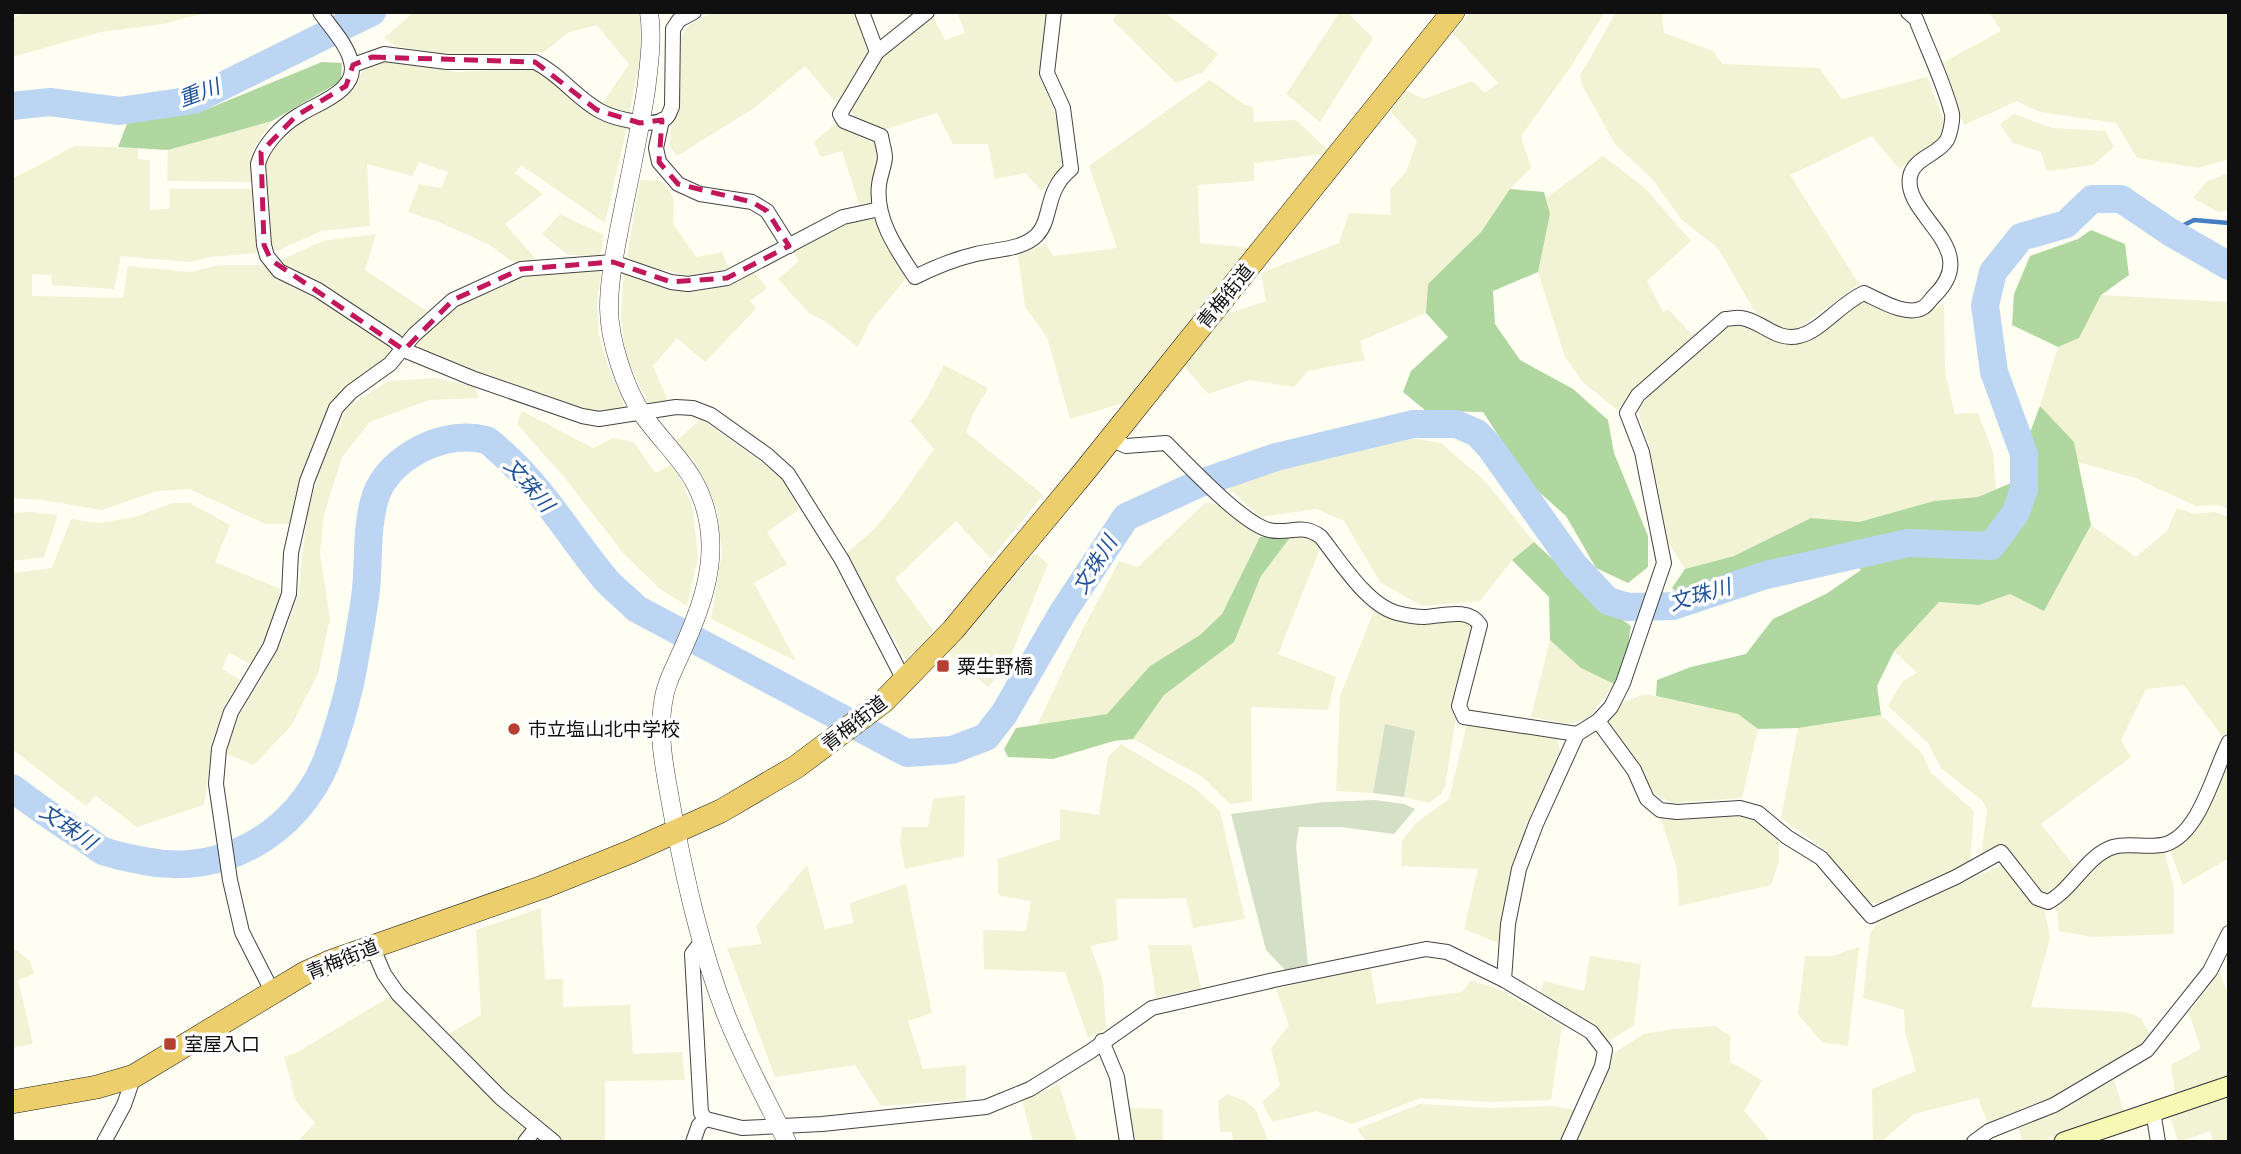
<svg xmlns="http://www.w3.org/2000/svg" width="2241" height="1154" font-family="'IBM Plex Serif','Noto Sans JP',serif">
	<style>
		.farmland { fill: #f1f3d4 }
		.forest { fill: #afd79f }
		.cemetery { fill: #d3e0c5 }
		.water { fill: #bbd5f2; stroke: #477fc5; stroke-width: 2 }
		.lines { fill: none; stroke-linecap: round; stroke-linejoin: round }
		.stream { stroke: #477fc5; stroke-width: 4.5 }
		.river { stroke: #bbd5f2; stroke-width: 28 }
		.minor-casing { stroke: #434343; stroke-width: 16 }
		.tertiary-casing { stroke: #434343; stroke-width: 19 }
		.secondary-casing { stroke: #323232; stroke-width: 21 }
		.trunk-casing { stroke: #212121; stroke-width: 24 }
		.minor { stroke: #fff; stroke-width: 14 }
		.tertiary { stroke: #fff; stroke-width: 18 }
		.secondary { stroke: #f6f9b3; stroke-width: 19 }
		.trunk { stroke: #ecce6c; stroke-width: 23 }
		.marked { fill: none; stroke: #c2185b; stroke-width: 5; stroke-dasharray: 14 9; stroke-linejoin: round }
		.poi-dot { fill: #b73f30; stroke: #fff; stroke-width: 2.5 }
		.labels { text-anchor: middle; stroke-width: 7; stroke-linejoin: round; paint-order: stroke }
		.street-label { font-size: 19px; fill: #101010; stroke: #fff }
		.poi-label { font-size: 19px; fill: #101010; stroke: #fff; text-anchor: start }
		.water-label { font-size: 21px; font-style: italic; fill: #20529a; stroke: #fff }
	</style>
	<rect width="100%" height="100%" fill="#fefef3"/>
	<g class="farmland">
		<path d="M27 12H205V13L163 24 101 32 12 57V18Z"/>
		<path d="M414 12H640L641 56 629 114 602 104 629 64 597 25 569 32 544 52 503 56 449 55 395 46 384 38Z"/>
		<path d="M714 12H855L869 53 838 105 805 66 754 108 677 156 670 146 671 127 679 110 680 38 690 24Z"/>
		<path d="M957 12H1048L1040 73 1060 129 1064 163 1042 191 1025 173 995 179 988 144H953L937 113 883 130 857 119 851 111 880 58 932 14 945 40 965 33Z"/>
		<path d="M1117 12H1164L1218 54 1203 72 1176 83 1113 21Z"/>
		<path d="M1340 12H1347L1373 38 1320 122 1286 94Z"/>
		<path d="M1470 12H1605L1570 68 1521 136 1531 168 1510 189 1481 232 1428 284 1426 313 1360 341 1365 360 1308 371 1294 387 1250 380 1208 394 1182 364 1221 316 1266 301 1261 273 1339 243 1349 213 1391 215 1390 189 1406 172 1417 141 1390 111 1406 90 1424 99 1472 81 1485 93 1498 83 1453 33Z"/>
		<path d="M1616 12H1662L1664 33 1713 51 1722 64 1819 68 1842 99 1927 77 1945 123 1938 139 1899 169 1872 136 1790 175 1859 284 1797 329H1779L1755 312 1718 248 1681 219 1653 180 1615 144 1583 87 1580 76Z"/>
		<path d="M1989 12H2229V159L2198 168 2137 158 2116 123 2040 112 2017 101 1964 125 1942 63 2001 31Z"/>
		<path d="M384 61H399L457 72 529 68 546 75 627 127 605 223 521 165 515 173 543 194 505 224 536 259 517 265 488 244 439 222 408 212 419 184 441 188 448 172 419 162 412 176 367 164 370 226 322 231 276 251 270 246 263 168 268 154 305 119 355 87 363 69Z"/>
		<path d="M1210 80 1245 105 1253 107 1254 122 1296 120 1331 153 1254 163V181L1198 185 1200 243 1251 248 1187 324 1130 401 1070 419 1047 337 1025 307 1018 255 1045 244 1054 256 1117 248 1089 166Z"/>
		<path d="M2014 114 2052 128 2105 131 2114 147 2093 165 2047 171 2041 152 2013 143 2000 124Z"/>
		<path d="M272 121 253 150 252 182 167 181 168 150Z"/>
		<path d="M835 124 876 145 878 162 872 183 873 202 859 204 842 151 821 157 814 142Z"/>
		<path d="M75 146 138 148V159L150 160V210L169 209 170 189H252L257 253 211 257 189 262 121 256 114 289 52 285 51 275 32 274V296L123 298 128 266 190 272 220 265H266L292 287 324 301 396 348 389 359 343 390 293 524H265L190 489 157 491 102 510 43 500 12 498V179Z"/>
		<path d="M1603 156 1644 187 1691 241 1647 281 1663 312 1668 309 1693 336 1617 410 1583 382 1565 357 1538 272 1550 214 1546 198Z"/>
		<path d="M2229 173V210L2218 212 2193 198 2207 181Z"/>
		<path d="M640 180 663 181 674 199 673 224 696 257 722 252 729 269 692 277 640 264 627 257Z"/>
		<path d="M560 214 604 235 600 256 568 255 542 234Z"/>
		<path d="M874 219 907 277 870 322 858 347 825 321 809 313 778 279 799 261 793 251 847 224Z"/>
		<path d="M376 234 365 270 427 311 401 339 319 282 290 272 279 261 323 241Z"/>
		<path d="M598 269 601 274 597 304 599 335 608 366 626 410 597 414 578 410 417 349 420 338 451 308 523 274Z"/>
		<path d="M754 272 767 288 750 301 756 309 705 362 677 338 653 366 668 401 648 403 625 354 621 314 624 273 677 291 715 288Z"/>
		<path d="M2101 295 2229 302V509L2218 505 2196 506 2135 478 2078 462 2074 442 2040 406 2058 347 2079 338Z"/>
		<path d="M1869 301 1919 319 1944 303 1945 372 1955 414 1978 413 1993 452 1996 489 1978 497 1934 501 1858 522 1811 518 1734 556 1685 569 1668 542 1650 448 1638 412 1649 395 1728 327 1743 325 1785 345 1809 342 1857 304Z"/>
		<path d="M944 365 988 388 973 414 966 432 1043 495 991 559 956 521 895 579 934 631 906 660 846 554 875 528 899 499 934 449 910 421 927 398Z"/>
		<path d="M435 378 475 387 479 398 429 400 370 422 342 457 324 515 320 554 330 618 318 674 291 726 254 765 227 754 231 729 260 682 286 631 298 595 307 514 321 465 347 408 388 381Z"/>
		<path d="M522 411 593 448 613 438 634 442 655 473 671 465 682 482 693 510 698 558 687 606 660 589 624 554 565 478 517 424Z"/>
		<path d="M701 419 783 478 799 509 767 532 787 564 754 583 796 661 711 619 722 552 717 509 697 464 675 442Z"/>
		<path d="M1405 437 1441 443 1485 481 1534 542 1512 560 1480 601 1422 606 1380 582 1344 521 1316 509 1260 517 1226 485Z"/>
		<path d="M173 503H190L230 525 215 562 280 589 279 604 253 665 229 653 222 669 240 680 225 706 214 737 204 805 137 827 96 796 86 806 12 749V573L52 568 71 519 99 523 135 517Z"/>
		<path d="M1205 503 1219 505 1260 537 1222 614 1200 635 1150 666 1107 714 1037 725 1085 625 1119 561 1138 567Z"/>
		<path d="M2177 508 2193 514 2215 512 2229 517V735L2224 739 2184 685 2146 689 2121 740 2131 757 2041 824 2074 866 2056 894H2041L2003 849 1981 856 1987 811 1983 801 1941 768 1928 743 1888 706 1903 681 1917 673 1894 651 1939 602 1979 605 2010 594 2044 611 2091 525 2136 557 2167 531Z"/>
		<path d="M30 512 58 515 44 557 12 561V513Z"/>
		<path d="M1292 535 1312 537 1320 549 1278 654 1336 677 1328 710 1251 707 1252 801 1230 804 1203 777 1133 739 1164 695 1234 642 1261 576Z"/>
		<path d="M1035 553 1048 564 1007 665 988 687 948 653Z"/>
		<path d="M1376 606 1463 618 1474 627 1455 704 1456 719 1445 786 1440 795 1428 803 1404 797 1415 731 1385 724 1373 793 1336 791 1340 696Z"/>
		<path d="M1550 640 1581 668 1614 684 1588 719 1569 724 1531 717Z"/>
		<path d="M1645 694 1738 714 1758 729 1742 798 1672 803 1655 794 1604 723 1619 704Z"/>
		<path d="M1881 715 1922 753 1931 773 1974 811 1970 865 1881 905 1863 900 1826 851 1781 818 1798 728Z"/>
		<path d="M1467 723 1557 738 1560 751 1519 853 1498 943 1464 929 1478 869 1401 866 1402 841 1416 823 1449 799Z"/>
		<path d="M1121 744 1196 789 1220 811 1245 919 1193 928 1186 898 1116 899 1118 940 1090 946 1103 981 1106 1029 1088 1038 1065 972 984 969 983 930 1026 931 1031 901 998 895V859L1060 839V809L1099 815 1108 757Z"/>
		<path d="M2229 763V858L2183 885 2171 853 2173 844 2223 768Z"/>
		<path d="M965 795 964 856 905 869 900 842 902 827H928L933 799Z"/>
		<path d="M1739 812 1755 819 1778 839 1779 861 1771 885 1679 906 1677 869 1660 816Z"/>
		<path d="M2164 849 2174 889V934L2092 937 2059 931 2056 906 2091 866 2112 852Z"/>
		<path d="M807 865 825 929 853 923 850 903 906 884 932 1013 908 1021 923 1069 966 1065V1100L881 1106 855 1065 775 1077 727 948 762 944 756 926Z"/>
		<path d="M2003 865 2045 911 2050 938 2031 1007 2126 1012 2141 1018 2150 1035 2143 1049 2049 1099 1988 1124 1978 1098 1914 1114 1881 1142H1873L1872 1089 1916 1071 1905 1032 1904 1010 1863 998 1870 934 1880 918Z"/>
		<path d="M541 908 545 979H563V1007L630 1005 633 1054 682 1052 685 1080 605 1081V1142H563L510 1099 447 1035 481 1015 476 930Z"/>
		<path d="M1148 945H1191L1201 988 1156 998Z"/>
		<path d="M12 947 30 961 34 974 18 980 33 1044 12 1048Z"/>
		<path d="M1859 947 1848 1046 1822 1042 1798 1014 1805 956H1833Z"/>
		<path d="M1590 956 1641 964 1634 1025 1608 1042 1540 994 1544 981 1584 991Z"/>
		<path d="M1370 966 1377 1004 1462 992 1471 980 1500 990 1562 1026 1551 1100 1490 1102 1421 1098 1352 1124 1317 1111 1272 1122 1262 1102 1280 1086 1271 1048 1289 1025 1276 989Z"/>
		<path d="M2220 972 2229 998V1076L2175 1093 2171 1065 2201 1049 2189 1013Z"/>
		<path d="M391 996 525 1129 518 1142H297L315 1123 296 1101 284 1057 296 1053Z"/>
		<path d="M1715 1026 1730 1036V1062L1762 1080 1744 1111 1771 1142H1576L1614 1053 1644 1034 1673 1029Z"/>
		<path d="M2114 1080 2124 1112 2040 1142H2023L2018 1128Z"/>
		<path d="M1059 1085 1077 1142H1033L1022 1100Z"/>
		<path d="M1227 1094 1245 1101 1255 1109 1269 1142H1233L1232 1132H1220L1218 1101Z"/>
		<path d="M2229 1095V1142H2213L2210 1131 2178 1142 2170 1116Z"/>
		<path d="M1420 1104 1490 1108 1552 1106 1577 1110 1562 1142H1367L1357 1129Z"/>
		<path d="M1127 1108 1163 1109V1142H1133Z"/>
	</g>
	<g class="forest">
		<path d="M322 62 342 63 341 81 272 121 168 150 118 147 128 121 200 112Z"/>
		<path d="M1510 189 1544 192 1550 214 1538 272 1493 291 1495 324 1520 360 1573 389 1608 420 1614 453 1648 536V567L1628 583 1596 568 1566 516 1530 484 1483 412 1426 411 1403 392 1411 371 1448 337 1426 313 1428 284 1481 232Z"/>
		<path d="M2091 230 2125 244 2129 275 2101 295 2079 338 2058 347 2012 325 2014 294 2030 256 2078 239Z"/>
		<path d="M2040 406 2074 442 2091 525 2044 611 2010 594 1979 605 1939 602 1894 651 1877 686 1881 715 1798 728 1758 729 1738 714 1656 696 1657 680 1691 667 1746 654 1773 619 1826 594 1861 570 1843 549 1772 566 1679 595 1672 588 1685 569 1734 556 1811 518 1859 522 1934 501 1978 497 2011 483Z"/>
		<path d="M1292 535 1261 576 1234 642 1164 695 1133 739 1114 741 1053 759 1008 757 1004 749 1016 728 1107 714 1150 666 1200 635 1222 614 1260 537Z"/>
		<path d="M1534 542 1560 566 1583 592 1631 626 1627 652 1614 684 1581 668 1550 640 1549 597 1512 560Z"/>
	</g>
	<g class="cemetery">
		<path d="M1385 724 1415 731 1404 797 1373 793Z"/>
		<path d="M1375 800 1404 804 1415 809 1394 834 1341 827H1299L1296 846 1308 965 1285 970 1266 950 1231 814 1325 802Z"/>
	</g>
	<path class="water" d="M36 94 119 111 12 115V98Z"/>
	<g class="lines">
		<path class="stream" d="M2170 232 2194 220 2229 223"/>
		<g class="river">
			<path d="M12 106 50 102 119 111 194 100 372 12"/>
			<path d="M12 788C36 806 60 823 86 839 92 843 97 848 103 851 117 856 130 858 144 861 222 877 297 834 327 760 336 736 344 709 350 684 356 653 362 621 366 590 369 559 366 525 376 495 390 456 446 429 486 440 491 442 497 449 502 453 543 489 571 538 606 580 615 590 627 599 637 609L907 753 952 750 986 737 1004 714 1063 612 1126 517 1198 484 1276 457 1413 424H1456L1477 433 1490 447 1574 565 1608 601 1628 607 1673 606 1766 575 1908 543 1991 546 2015 514 2024 490V454L1994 372 1985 305 1993 272 2021 237 2066 224 2092 199H2121L2170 232 2229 266"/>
		</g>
		<g class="minor-casing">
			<g id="minor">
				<path d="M320 12C330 27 347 44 351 62 359 91 317 103 299 115 282 125 263 145 258 164L264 245 267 256 279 271 318 290 395 341 404 350 472 378 582 416 599 419 676 407 693 408 711 415 767 455 788 474 842 560 904 680"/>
				<path d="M862 12 877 52 840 114 844 121 881 136C882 143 885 151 885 158 884 167 880 176 879 185 875 219 897 250 915 277 935 267 955 259 976 254 997 249 1022 250 1037 235 1053 218 1044 191 1071 169L1063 108 1047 73 1054 12"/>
				<path d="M877 52 927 12"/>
				<path d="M353 65 384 54 447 62H535C560 74 576 98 600 111 613 118 656 130 667 117 670 114 670 110 672 107L673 29 679 20 694 12"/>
				<path d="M662 120 656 148 659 162 678 184 700 194 752 202 767 211 789 246"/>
				<path d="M1110 439 1126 446 1166 443C1187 464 1243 524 1269 530 1289 535 1302 522 1321 537 1340 561 1367 605 1397 613 1405 615 1416 617 1424 617 1442 616 1469 607 1480 625L1459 706 1464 717 1577 734"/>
				<path d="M1598 721 1634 770 1647 799 1660 810 1677 812 1740 808 1758 813 1787 837 1821 858 1871 916 1956 877 2001 852 2037 898 2048 902C2072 890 2087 855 2113 847 2129 842 2149 849 2166 844 2200 833 2214 771 2229 742"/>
				<path d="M702 941 692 954 701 1113 706 1119 742 1128 822 1124 986 1107 1030 1089 1091 1051 1152 1008 1274 980 1426 949 1447 952 1504 980 1591 1032 1605 1050 1602 1066 1568 1142"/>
				<path d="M372 946 384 974 398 994 501 1098 554 1142"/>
				<path d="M1504 980 1508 924 1519 869 1536 824 1577 734 1598 721 1611 707 1623 683 1664 563 1642 452 1627 413 1638 395 1725 319C1730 319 1736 317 1741 318 1761 320 1776 342 1799 336 1821 331 1841 303 1864 293 1879 300 1908 318 1924 307 1928 304 1931 299 1935 295 1983 248 1903 216 1910 177 1913 158 1938 155 1947 140 1950 134 1953 120 1952 114 1945 85 1927 48 1916 19L1908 12"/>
				<path d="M272 991 242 932 230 880 216 784 219 749 231 712 270 647 289 594 291 553 307 481 336 408 351 392 390 364 414 335 453 300 521 269 613 262 671 282 688 284 727 278 843 217 880 209"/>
				<path d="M1102 1041 1117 1077 1127 1142"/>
				<path d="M2153 1111 2158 1142"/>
				<path d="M104 1142 124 1105 134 1076"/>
				<path d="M525 1142 536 1128"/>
				<path d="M693 1142 699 1125 706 1119"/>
				<path d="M1974 1142 1989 1131 2054 1105 2147 1050 2210 971 2229 933"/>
			</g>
		</g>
		<g class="tertiary-casing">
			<path id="tertiary" d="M649 12C653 38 649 64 646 90 639 135 629 180 620 225 615 252 609 280 609 308 609 339 625 389 643 415 671 454 701 473 709 526 716 570 699 613 681 653 674 669 665 685 663 703 657 738 666 775 672 810 685 878 700 947 725 1012 742 1056 766 1099 787 1142"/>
		</g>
		<g class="secondary-casing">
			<path id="secondary" d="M2064 1142 2229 1086"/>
		</g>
		<g class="trunk-casing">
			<path id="trunk" d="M12 1102 97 1087 134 1076 305 973 332 961 543 887 630 852 721 811 796 767 884 701 953 630 1084 472 1453 12"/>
		</g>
		<use href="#minor" class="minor"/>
		<use href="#tertiary" class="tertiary"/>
		<use href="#secondary" class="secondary"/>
		<use href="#trunk" class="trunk"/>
	</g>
	<path class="marked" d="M372 57 535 62 597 110 640 123 662 120 659 162 678 184 752 202 767 211 789 246 727 278 671 282 613 262 521 269 453 300 404 350 271 260 264 245 261 152 296 116 346 86 353 65Z"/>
	<g class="poi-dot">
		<rect x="936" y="659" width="14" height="14" rx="3.5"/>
		<circle cx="514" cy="729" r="7"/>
		<rect x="163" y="1037" width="14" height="14" rx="3.5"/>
	</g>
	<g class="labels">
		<g class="street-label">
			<text transform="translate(1225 296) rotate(-51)" y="7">青梅街道</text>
			<text transform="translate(854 723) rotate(-38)" y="7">青梅街道</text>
			<text transform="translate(342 959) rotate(-22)" y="7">青梅街道</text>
		</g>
		<g class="poi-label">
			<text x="957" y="673">粟生野橋</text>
			<text x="528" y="736">市立塩山北中学校</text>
			<text x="184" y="1051">室屋入口</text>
		</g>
		<g class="water-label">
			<text transform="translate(199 93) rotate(-20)" y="7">重川</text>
			<text transform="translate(529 485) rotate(49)" y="7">文珠川</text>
			<text transform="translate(1095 565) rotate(-58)" y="7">文珠川</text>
			<text transform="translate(1700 595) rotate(-16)" y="7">文珠川</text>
			<text transform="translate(68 827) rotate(35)" y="7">文珠川</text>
		</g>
	</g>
	<rect width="2241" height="1154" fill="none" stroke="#101010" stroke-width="28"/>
</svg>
